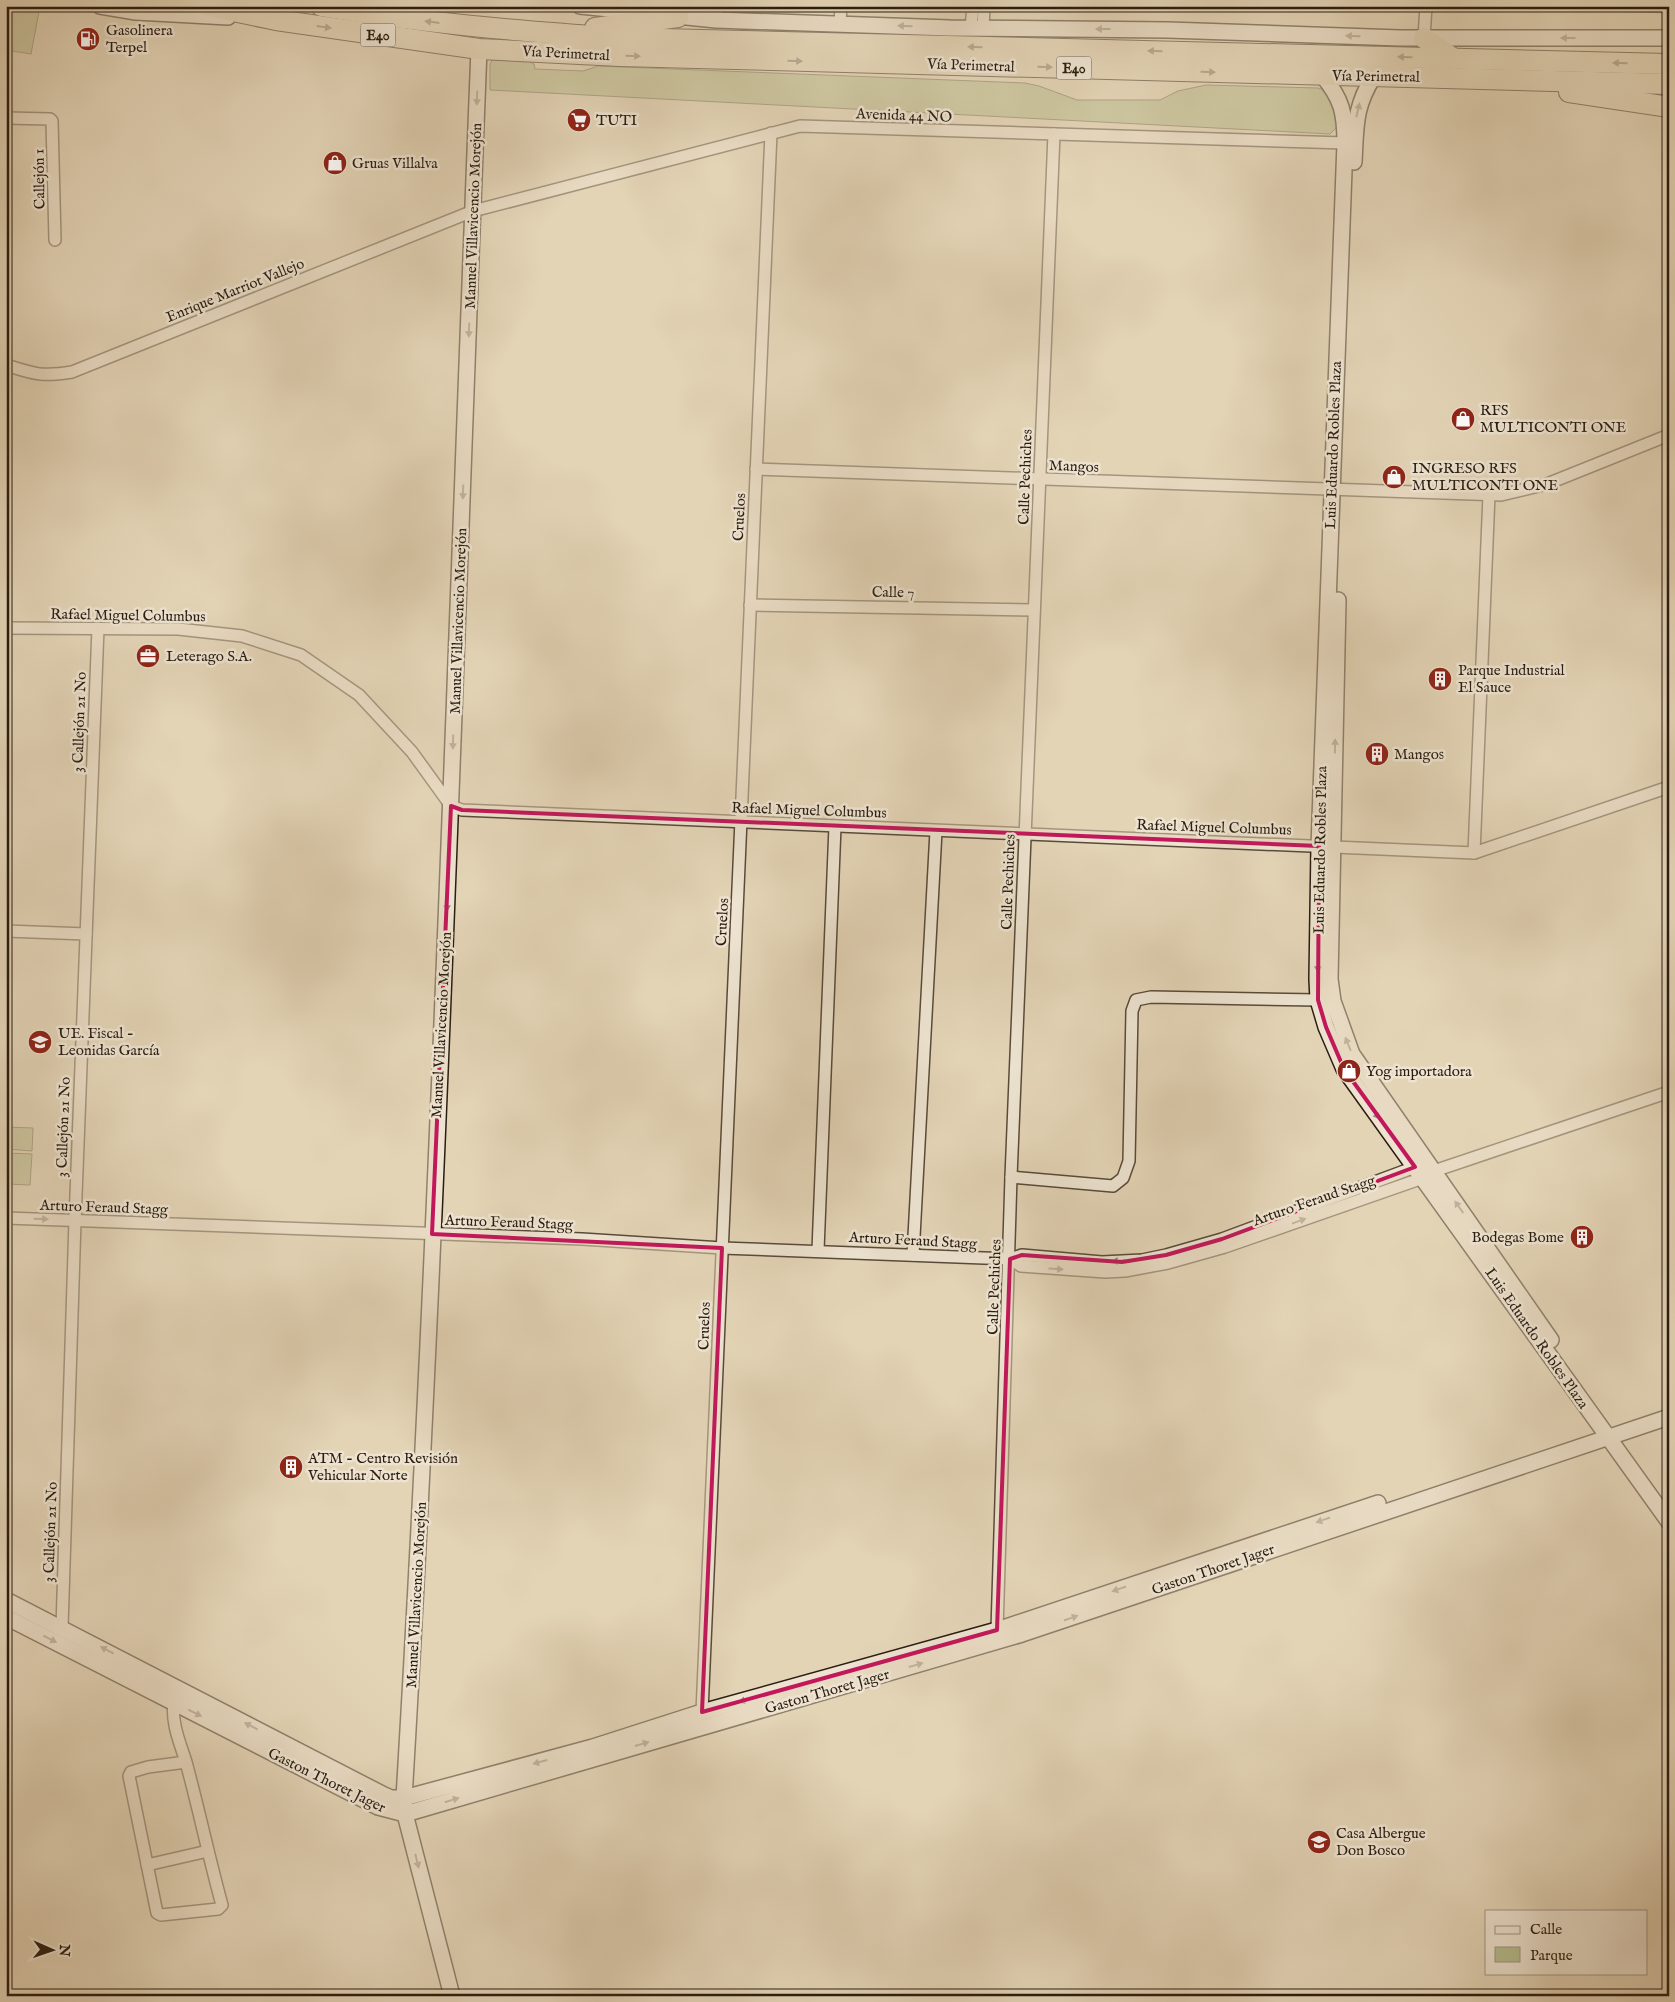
<svg xmlns="http://www.w3.org/2000/svg" width="1675" height="2002" font-family="'IM FELL English',serif">
	<style>
		.green { fill: #b5bc8d; stroke: #706c4f }
		.lines { fill: none; stroke-linecap: round; stroke-linejoin: round }
		.street-casing { stroke: #584b3a; stroke-width: 14 }
		.secondary-casing { stroke: #2a1d11; stroke-width: 18 }
		.highway-casing { stroke: #2a1d11; stroke-width: 22 }
		.street { stroke: #ede3d0; stroke-width: 11 }
		.secondary { stroke: #ede3d0; stroke-width: 15 }
		.highway { stroke: #e3d4b6; stroke-width: 20 }
		.oneway { fill: #867864 }
		.oneway2 { fill: #958a7a }
		.marked { fill: none; stroke: #c2185b; stroke-width: 4; stroke-linejoin: round }
		.labels { text-anchor: middle; stroke-width: 5; stroke-linejoin: round; paint-order: stroke }
		.shield { fill: #ede3d0; stroke: #64584a; stroke-width: 1 }
		.shield-label { font-size: 14px; font-weight: bold; fill: #2a1d11 }
		.poi-label { font-size: 15px; fill: #2a1d11; stroke: #ede3d0; text-anchor: start }
		.street-label { font-size: 15px; fill: #2a1d11; stroke: #ede3d0 }
	</style>
	<rect width="100%" height="100%" fill="#e3d4b6"/>
	<filter id="stains"><feTurbulence type="fractalNoise" baseFrequency=".004" numOctaves="4"/><feColorMatrix values="0 0 0 0 .2 0 0 0 0 .09 0 0 0 0 .02 0 0 0 .5 -.17"/></filter>
	<radialGradient id="worn" r=".72"><stop offset=".6" stop-color="#630" stop-opacity="0"/><stop offset="1" stop-color="#630" stop-opacity=".3"/></radialGradient>
	<g class="green">
		<path d="M6 6H40L31 54 6 50Z"/>
		<path d="M1612 6H1669V13L1612 11Z"/>
		<path d="M500 58 528 61 534 64 535 69 583 71 598 66 1025 83 1039 86 1077 100H1160L1178 91 1206 85 1318 88C1337 94 1335 109 1337 127L1330 134 490 90V64L493 59Z"/>
		<path d="M6 1127 33 1128 32 1151 6 1149Z"/>
		<path d="M6 1153 32 1154 30 1185 6 1184Z"/>
	</g>
	<g class="lines">
		<g class="street-casing">
			<g id="street">
				<path d="M716 20 717 6"/>
				<path d="M840 24 841 6"/>
				<path d="M971 28 973 6"/>
				<path d="M983 28 984 6"/>
				<path d="M1424 38 1426 6"/>
				<path d="M6 118 50 119 52 121 55 240"/>
				<path d="M6 365C34 374 42 377 72 372L473 211 800 126 1345 143"/>
				<path d="M756 469 1501 495 1547 484 1669 435"/>
				<path d="M750 605 1034 610"/>
				<path d="M6 628 178 629 242 636 301 655 359 695 412 752 451 806 462 810 1474 853 1669 787"/>
				<path d="M1474 853 1489 495"/>
				<path d="M6 931 86 934"/>
				<path d="M1434 1171 1669 1092"/>
				<path d="M1011 1177 1113 1186 1123 1178 1129 1161 1132 1011 1136 1000 1151 997 1318 1000"/>
				<path d="M6 1218 582 1239 722 1248 1010 1259 1022 1255 1102 1262 1142 1260 1166 1255 1222 1239 1415 1167"/>
				<path d="M818 1250 835 826"/>
				<path d="M913 1255 936 831"/>
				<path d="M1010 1259 1021 1266 1105 1272 1125 1271 1168 1263 1225 1247 1423 1178"/>
				<path d="M62 1627 75 1221 98 628"/>
				<path d="M997 1630 1011 1177 1054 134"/>
				<path d="M174 1702C171 1723 180 1743 186 1762 199 1810 209 1858 222 1905L218 1909 161 1915 157 1913 129 1776 131 1772 148 1767 186 1762"/>
				<path d="M702 1712 771 133"/>
				<path d="M147 1865 208 1851"/>
			</g>
		</g>
		<g class="secondary-casing">
			<g id="secondary">
				<path d="M100 6 136 12 228 17"/>
				<path d="M580 6 716 20 950 28 1168 30 1400 38H1669"/>
				<path d="M1322 75C1342 99 1345 113 1345 143L1319 846 1317 979 1318 1000 1326 1027 1344 1069 1669 1522"/>
				<path d="M1354 162C1356 127 1354 107 1374 76"/>
				<path d="M1338 600 1330 979 1333 1001 1352 1054 1551 1340"/>
				<path d="M6 1600 384 1795 391 1798H404L593 1747 702 1712 997 1630 1378 1503"/>
				<path d="M6 1617 378 1807 405 1814 1022 1634 1669 1417"/>
				<path d="M452 1996 405 1814 404 1798C439 1215 456 632 479 49"/>
			</g>
		</g>
		<g class="highway-casing">
			<g id="highway">
				<path d="M209 6 276 20 479 49 620 56 1669 84"/>
				<path d="M321 6C420 23 519 31 620 38L1669 64"/>
				<path d="M595 28 678 17"/>
				<path d="M1424 38 1454 59"/>
				<path d="M1569 92 1669 107"/>
			</g>
		</g>
		<use href="#street" class="street"/>
		<use href="#secondary" class="secondary"/>
		<use href="#highway" class="highway"/>
	</g>
	<defs><path id="oneway-solid" d="M-6-.8H1V-3.2L6.5 0L1 3.2V.8H-6Z" transform="scale(1.25)"/></defs>
	<g class="oneway">
		<use href="#oneway-solid" transform="translate(432 22) rotate(-173)"/>
		<use href="#oneway-solid" transform="translate(324 27) rotate(8)"/>
		<use href="#oneway-solid" transform="translate(975 47) rotate(-179)"/>
		<use href="#oneway-solid" transform="translate(1155 51) rotate(-179)"/>
		<use href="#oneway-solid" transform="translate(633 56) rotate(2)"/>
		<use href="#oneway-solid" transform="translate(1405 57) rotate(-179)"/>
		<use href="#oneway-solid" transform="translate(795 61) rotate(2)"/>
		<use href="#oneway-solid" transform="translate(1620 63) rotate(-179)"/>
		<use href="#oneway-solid" transform="translate(1045 67) rotate(2)"/>
		<use href="#oneway-solid" transform="translate(1208 72) rotate(2)"/>
	</g>
	<g class="oneway2">
		<use href="#oneway-solid" transform="translate(905 26) rotate(-178)"/>
		<use href="#oneway-solid" transform="translate(1103 29) rotate(-180)"/>
		<use href="#oneway-solid" transform="translate(1353 36) rotate(-178)"/>
		<use href="#oneway-solid" transform="translate(1568 38) rotate(-180)"/>
		<use href="#oneway-solid" transform="translate(477 98) rotate(92)"/>
		<use href="#oneway-solid" transform="translate(1358 110) rotate(-77)"/>
		<use href="#oneway-solid" transform="translate(469 330) rotate(92)"/>
		<use href="#oneway-solid" transform="translate(463 492) rotate(92)"/>
		<use href="#oneway-solid" transform="translate(453 742) rotate(92)"/>
		<use href="#oneway-solid" transform="translate(1335 746) rotate(-89)"/>
		<use href="#oneway-solid" transform="translate(447 904) rotate(91)"/>
		<use href="#oneway-solid" transform="translate(1318 965) rotate(91)"/>
		<use href="#oneway-solid" transform="translate(1348 1044) rotate(-112)"/>
		<use href="#oneway-solid" transform="translate(1375 1113) rotate(54)"/>
		<use href="#oneway-solid" transform="translate(1459 1207) rotate(-125)"/>
		<use href="#oneway-solid" transform="translate(41 1219) rotate(2)"/>
		<use href="#oneway-solid" transform="translate(1299 1221) rotate(-20)"/>
		<use href="#oneway-solid" transform="translate(1119 1261) rotate(177)"/>
		<use href="#oneway-solid" transform="translate(1056 1269) rotate(4)"/>
		<use href="#oneway-solid" transform="translate(1323 1520) rotate(161)"/>
		<use href="#oneway-solid" transform="translate(1119 1589) rotate(161)"/>
		<use href="#oneway-solid" transform="translate(1071 1618) rotate(-19)"/>
		<use href="#oneway-solid" transform="translate(50 1639) rotate(27)"/>
		<use href="#oneway-solid" transform="translate(107 1650) rotate(-152)"/>
		<use href="#oneway-solid" transform="translate(916 1665) rotate(-16)"/>
		<use href="#oneway-solid" transform="translate(746 1700) rotate(164)"/>
		<use href="#oneway-solid" transform="translate(195 1713) rotate(27)"/>
		<use href="#oneway-solid" transform="translate(251 1726) rotate(-152)"/>
		<use href="#oneway-solid" transform="translate(642 1744) rotate(-16)"/>
		<use href="#oneway-solid" transform="translate(540 1762) rotate(165)"/>
		<use href="#oneway-solid" transform="translate(452 1800) rotate(-17)"/>
		<use href="#oneway-solid" transform="translate(417 1861) rotate(76)"/>
	</g>
	<path d="M0 0H1675V2002H0ZM451 806 462 810 1319 846 1318 1000 1326 1027 1344 1069 1415 1167 1222 1239 1166 1255 1122 1262 1022 1255 1010 1259 997 1630 702 1712 722 1248 432 1234Z" fill="#e3d4b6" fill-opacity=".55" fill-rule="evenodd"/>
	<path class="marked" d="M451 806 462 810 1319 846 1318 1000 1326 1027 1344 1069 1415 1167 1222 1239 1166 1255 1122 1262 1022 1255 1010 1259 997 1630 702 1712 722 1248 432 1234Z"/>
	<defs>
		<g id="fuel-disc" transform="scale(1.25)"><circle r="9.5" fill="#8f2418" stroke="#ede3d0"/><path d="M-5.5-6h7V0h2V4h1.3V-2.5L3-4.5l.8-.8L6-3V5H2.5V1h-1V6h-7ZM-4.2-4.7v3.2H.2V-4.7Z" fill="#fff"/></g>
		<g id="supermarket-disc" transform="scale(1.25)"><circle r="9.5" fill="#8f2418" stroke="#ede3d0"/><path d="M-6-5.5h2.5l.6 2H6L4.5 2H-2.5L-4.4-4H-6ZM-1.5 3.2a1.3 1.3 0 1 0 .1 0ZM3 3.2a1.3 1.3 0 1 0 .1 0Z" fill="#fff"/></g>
		<g id="shop-disc" transform="scale(1.25)"><circle r="9.5" fill="#8f2418" stroke="#ede3d0"/><path d="M-5-2.5h2.3a2.7 3.5 0 0 1 5.4 0H5L5.5 6h-11ZM-1.5-2.5h3a1.5 2.3 0 0 0-3 0Z" fill="#fff"/></g>
		<g id="office-disc" transform="scale(1.25)"><circle r="9.5" fill="#8f2418" stroke="#ede3d0"/><path d="M-6-3h4V-5.5h4V-3h4V5H-6ZM-1-4.5V-3h2v-1.5ZM-6 0V1H6V0Z" fill="#fff"/></g>
		<g id="building-disc" transform="scale(1.25)"><circle r="9.5" fill="#8f2418" stroke="#ede3d0"/><path d="M-4-6H4V6H1V3H-1V6H-4ZM-2.5-4.3h1.7v1.8h-1.7ZM.8-4.3h1.7v1.8H.8ZM-2.5-1h1.7V.8h-1.7ZM.8-1h1.7V.8H.8Z" fill="#fff"/></g>
		<g id="school-disc" transform="scale(1.25)"><circle r="9.5" fill="#8f2418" stroke="#ede3d0"/><path d="M0-5L7-2L0 1L-7-2ZM-4 1L0 2.5L4 1V4Q0 6-4 4Z" fill="#fff"/></g>
	</defs>
	<g fill-rule="evenodd">
		<use href="#fuel-disc" x="88" y="39"/>
		<use href="#supermarket-disc" x="579" y="120"/>
		<use href="#shop-disc" x="335" y="163"/>
		<use href="#shop-disc" x="1463" y="419"/>
		<use href="#shop-disc" x="1394" y="477"/>
		<use href="#office-disc" x="148" y="656"/>
		<use href="#building-disc" x="1440" y="679"/>
		<use href="#building-disc" x="1377" y="754"/>
		<use href="#school-disc" x="40" y="1042"/>
		<use href="#shop-disc" x="1349" y="1071"/>
		<use href="#building-disc" x="1582" y="1237"/>
		<use href="#building-disc" x="291" y="1467"/>
		<use href="#school-disc" x="1319" y="1842"/>
	</g>
	<g class="labels">
		<g class="shield">
			<rect x="360.5" y="23.5" width="35" height="23" rx="4"/>
			<rect x="1056.5" y="56.5" width="35" height="23" rx="4"/>
		</g>
		<g class="shield-label">
			<text x="378" y="40">E40</text>
			<text x="1074" y="73">E40</text>
		</g>
		<g class="poi-label">
			<text x="106" y="35">Gasolinera<tspan x="106" dy="17">Terpel</tspan></text>
			<text x="596" y="125">TUTI</text>
			<text x="352" y="168">Gruas Villalva</text>
			<text x="1480" y="415">RFS<tspan x="1480" dy="17">MULTICONTI ONE</tspan></text>
			<text x="1412" y="473">INGRESO RFS<tspan x="1412" dy="17">MULTICONTI ONE</tspan></text>
			<text x="166" y="661">Leterago S.A.</text>
			<text x="1458" y="675">Parque Industrial<tspan x="1458" dy="17">El Sauce</tspan></text>
			<text x="1394" y="759">Mangos</text>
			<text x="58" y="1038">UE. Fiscal -<tspan x="58" dy="17">Leonidas García</tspan></text>
			<text x="1366" y="1076">Yog importadora</text>
			<text x="1564" y="1242" text-anchor="end">Bodegas Bome</text>
			<text x="308" y="1463">ATM - Centro Revisión<tspan x="308" dy="17">Vehicular Norte</tspan></text>
			<text x="1336" y="1838">Casa Albergue<tspan x="1336" dy="17">Don Bosco</tspan></text>
		</g>
		<g class="street-label">
			<text transform="translate(566 53) rotate(3)" y="5">Vía Perimetral</text>
			<text transform="translate(971 65) rotate(2)" y="5">Vía Perimetral</text>
			<text transform="translate(1376 76) rotate(1)" y="5">Vía Perimetral</text>
			<text transform="translate(904 115) rotate(2)" y="5">Avenida 44 NO</text>
			<text transform="translate(39 179) rotate(-91)" y="5">Callejón 1</text>
			<text transform="translate(473 216) rotate(-88)" y="5">Manuel Villavicencio Morejón</text>
			<text transform="translate(235 290) rotate(-22)" y="5">Enrique Marriot Vallejo</text>
			<text transform="translate(1333 445) rotate(-88)" y="5">Luis Eduardo Robles Plaza</text>
			<text transform="translate(1074 466) rotate(2)" y="5">Mangos</text>
			<text transform="translate(1025 477) rotate(-88)" y="5">Calle Pechiches</text>
			<text transform="translate(739 517) rotate(-87)" y="5">Cruelos</text>
			<text transform="translate(893 592) rotate(1)" y="5">Calle 7</text>
			<text transform="translate(128 615) rotate(1)" y="5">Rafael Miguel Columbus</text>
			<text transform="translate(458 621) rotate(-88)" y="5">Manuel Villavicencio Morejón</text>
			<text transform="translate(79 722) rotate(-88)" y="5">3 Callejón 21 No</text>
			<text transform="translate(809 810) rotate(2)" y="5">Rafael Miguel Columbus</text>
			<text transform="translate(1214 827) rotate(2)" y="5">Rafael Miguel Columbus</text>
			<text transform="translate(1320 850) rotate(-89)" y="5">Luis Eduardo Robles Plaza</text>
			<text transform="translate(1008 882) rotate(-88)" y="5">Calle Pechiches</text>
			<text transform="translate(722 922) rotate(-87)" y="5">Cruelos</text>
			<text transform="translate(441 1025) rotate(-87)" y="5">Manuel Villavicencio Morejón</text>
			<text transform="translate(63 1127) rotate(-88)" y="5">3 Callejón 21 No</text>
			<text transform="translate(1314 1200) rotate(-19)" y="5">Arturo Feraud Stagg</text>
			<text transform="translate(104 1207) rotate(2)" y="5">Arturo Feraud Stagg</text>
			<text transform="translate(509 1222) rotate(2)" y="5">Arturo Feraud Stagg</text>
			<text transform="translate(913 1240) rotate(3)" y="5">Arturo Feraud Stagg</text>
			<text transform="translate(994 1287) rotate(-88)" y="5">Calle Pechiches</text>
			<text transform="translate(704 1326) rotate(-88)" y="5">Cruelos</text>
			<text transform="translate(1537 1338) rotate(55)" y="5">Luis Eduardo Robles Plaza</text>
			<text transform="translate(50 1532) rotate(-88)" y="5">3 Callejón 21 No</text>
			<text transform="translate(1213 1569) rotate(-19)" y="5">Gaston Thoret Jager</text>
			<text transform="translate(416 1595) rotate(-87)" y="5">Manuel Villavicencio Morejón</text>
			<text transform="translate(827 1691) rotate(-16)" y="5">Gaston Thoret Jager</text>
			<text transform="translate(327 1780) rotate(26)" y="5">Gaston Thoret Jager</text>
		</g>
	</g>
	<rect width="1675" height="2002" fill="none" stroke="#e3d4b6" stroke-width="25"/>
	<rect x="8" y="8" width="1660" height="1987" fill="none" stroke="#2a1d11" stroke-width="2.5"/>
	<rect x="12" y="12" width="1650" height="1977" fill="none" stroke="#2a1d11"/>
	<rect x="1485" y="1910" width="162" height="65" fill="#ede3d0" stroke="#9f9484"/>
	<rect x="1495" y="1926" width="25" height="8" fill="#ede3d0" stroke="#9f9484"/>
	<text x="1530" y="1934" font-size="15" fill="#2a1d11">Calle</text>
	<rect x="1495" y="1947" width="25" height="15" fill="#b5bc8d" stroke="#9f9484"/>
	<text x="1530" y="1960" font-size="15" fill="#2a1d11">Parque</text>
	<g transform="translate(52 1950) rotate(92)" stroke="#ede3d0" stroke-width="4" paint-order="stroke">
	<path d="M0-4L9 19L0 12L-9 19Z" fill="#2a1d11"/>
	<text y="-8" font-size="14" font-weight="bold" text-anchor="middle" fill="#2a1d11">N</text>
	</g>
	<rect width="100%" height="100%" filter="url(#stains)"/>
	<rect width="100%" height="100%" fill="url(#worn)"/>
</svg>
